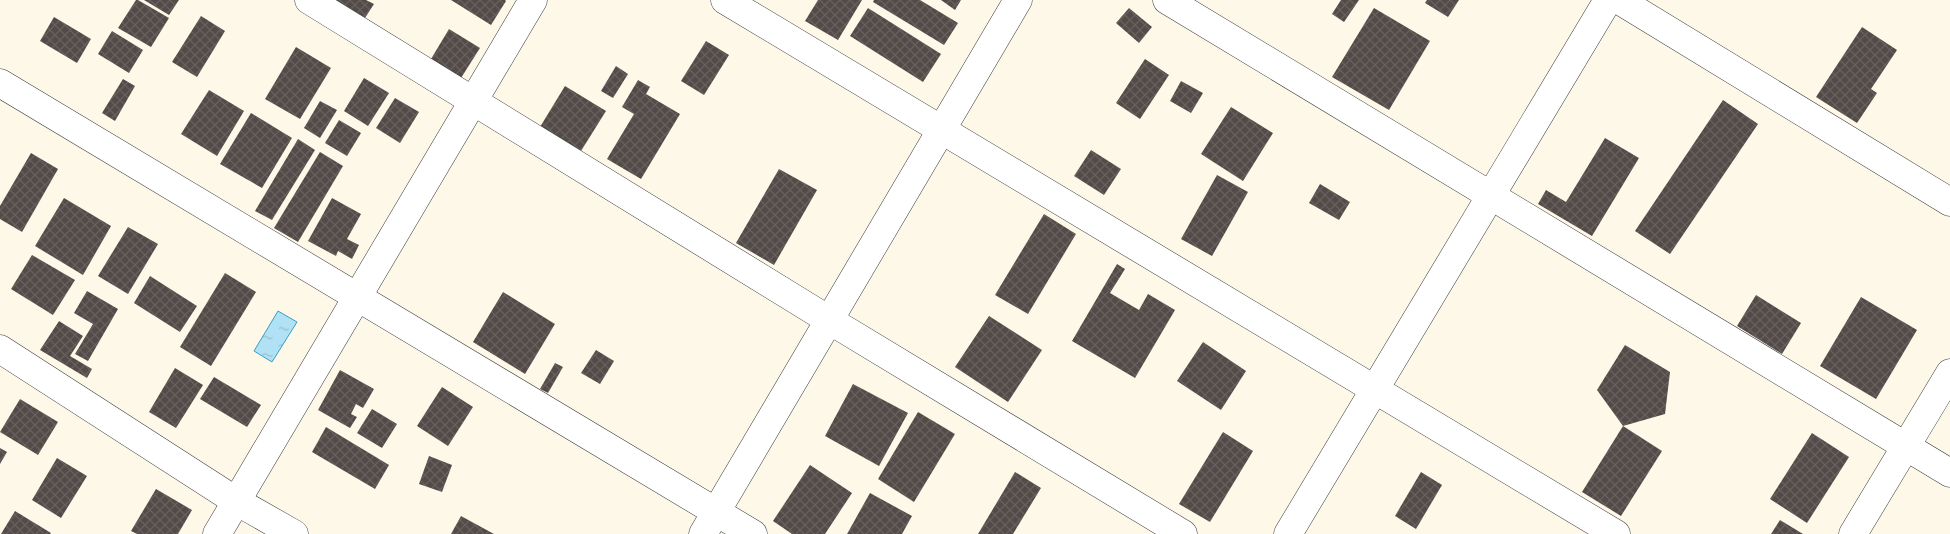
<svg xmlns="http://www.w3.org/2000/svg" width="1950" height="534" font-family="Bitter,serif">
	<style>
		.water { fill: url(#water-ripples); stroke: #399dc9 }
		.building { fill: url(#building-cross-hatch) }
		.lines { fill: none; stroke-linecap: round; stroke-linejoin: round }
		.minor-casing { stroke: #3e3e3e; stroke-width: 29 }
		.minor { stroke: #fff; stroke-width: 28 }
	</style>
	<defs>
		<pattern id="water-ripples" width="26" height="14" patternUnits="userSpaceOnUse" patternTransform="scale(1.25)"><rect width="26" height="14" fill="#b0e1f4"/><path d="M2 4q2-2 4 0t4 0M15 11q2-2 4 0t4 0" fill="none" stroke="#96c0d0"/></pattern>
		<pattern id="building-cross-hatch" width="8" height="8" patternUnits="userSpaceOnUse" patternTransform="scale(1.25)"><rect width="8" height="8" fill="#534b48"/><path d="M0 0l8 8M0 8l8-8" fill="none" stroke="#67605e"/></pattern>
	</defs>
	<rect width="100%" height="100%" fill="#fef8e9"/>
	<path class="water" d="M278 311 297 322 272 362 254 351Z"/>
	<g class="building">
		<path d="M136 0H138L169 18 151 47 118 28Z"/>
		<path d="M144 0H179L169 15Z"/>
		<path d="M335 0H366L374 4 365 18Z"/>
		<path d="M451 0H505L506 1 491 25Z"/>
		<path d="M818 0H862L838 40 805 21Z"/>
		<path d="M874 0H920L958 23 944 45 873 2Z"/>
		<path d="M941 0H961L955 10Z"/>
		<path d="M1341 0H1359L1344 22 1332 14Z"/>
		<path d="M1427 0H1459L1448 17 1425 3Z"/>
		<path d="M868 8 941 54 923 82 850 36Z"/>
		<path d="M1129 8 1152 27 1139 43 1116 23Z"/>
		<path d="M1374 8 1430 41 1389 110 1332 77Z"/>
		<path d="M201 16 225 31 197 77 172 62Z"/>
		<path d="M54 17 91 39 77 63 40 41Z"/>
		<path d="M1862 27 1897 50 1871 89 1877 93 1857 123 1816 97Z"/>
		<path d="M449 29 480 48 461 78 431 59Z"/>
		<path d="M112 31 143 50 129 73 98 54Z"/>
		<path d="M706 41 729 55 704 95 681 81Z"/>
		<path d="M296 47 331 68 300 119 265 99Z"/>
		<path d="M1145 59 1169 75 1140 119 1116 103Z"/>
		<path d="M616 66 628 74 613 98 601 91Z"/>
		<path d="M364 78 389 93 368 126 344 111Z"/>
		<path d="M123 79 135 86 115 121 102 113Z"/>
		<path d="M638 80 650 87 646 94 680 114 641 179 607 159 634 114 622 107Z"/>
		<path d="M1181 81 1203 93 1191 113 1170 101Z"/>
		<path d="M565 86 606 111 581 151 540 127Z"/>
		<path d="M209 90 244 111 217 156 181 134Z"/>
		<path d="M395 98 419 112 400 143 376 128Z"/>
		<path d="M1723 100 1758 124 1670 254 1635 231Z"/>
		<path d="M320 101 337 110 320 138 304 128Z"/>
		<path d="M1231 107 1273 133 1243 181 1201 154Z"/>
		<path d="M251 113 292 138 262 188 220 164Z"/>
		<path d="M339 120 361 133 347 156 325 143Z"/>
		<path d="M1605 138 1639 158 1592 236 1538 204 1546 190 1566 202Z"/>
		<path d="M298 139 315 150 272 220 255 211Z"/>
		<path d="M1091 150 1121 169 1104 195 1074 176Z"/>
		<path d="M320 152 343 166 298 242 274 228Z"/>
		<path d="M31 153 58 169 22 232 0 219V206Z"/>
		<path d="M779 169 817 190 774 265 736 243Z"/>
		<path d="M1217 175 1248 192 1212 256 1181 239Z"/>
		<path d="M1320 184 1350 202 1339 220 1309 203Z"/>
		<path d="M64 198 111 226 83 275 35 246Z"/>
		<path d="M332 198 361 214 347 239 359 245 352 259 338 251 336 256 308 241Z"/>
		<path d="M1044 214 1076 234 1028 314 995 295Z"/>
		<path d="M128 227 158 244 128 294 98 276Z"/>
		<path d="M32 255 75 280 53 315 11 289Z"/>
		<path d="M1117 264 1125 269 1110 293 1139 310 1148 294 1175 310 1135 378 1072 341Z"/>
		<path d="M225 273 256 292 211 366 180 347Z"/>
		<path d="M150 276 197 306 180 332 134 303Z"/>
		<path d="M87 291 118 309 88 361 75 354 93 324 74 313Z"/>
		<path d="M503 292 555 324 525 374 473 342Z"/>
		<path d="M1756 295 1801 323 1782 354 1737 326Z"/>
		<path d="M1861 297 1917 330 1876 399 1820 366Z"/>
		<path d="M989 316 1042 350 1008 402 955 367Z"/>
		<path d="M59 321 83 336 70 356 92 369 87 378 40 350Z"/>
		<path d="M1203 342 1246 371 1221 410 1177 381Z"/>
		<path d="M1625 345 1670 372 1665 414 1623 426 1597 390Z"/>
		<path d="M596 350 614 361 600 384 581 373Z"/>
		<path d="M555 363 563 367 548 393 540 389Z"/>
		<path d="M175 368 203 385 176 428 149 412Z"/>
		<path d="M340 370 374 389 363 408 356 404 351 414 357 417 350 428 318 410Z"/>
		<path d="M214 377 261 405 247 427 200 399Z"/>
		<path d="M853 384 908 413 879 466 825 436Z"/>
		<path d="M442 387 473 407 448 446 417 426Z"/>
		<path d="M20 399 58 422 38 455 0 432Z"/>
		<path d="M372 409 397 424 382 448 357 433Z"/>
		<path d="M918 412 955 434 914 502 878 479Z"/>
		<path d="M1623 426 1662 451 1621 516 1582 492Z"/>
		<path d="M326 427 389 465 375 489 312 452Z"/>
		<path d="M1223 432 1253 451 1210 522 1179 504Z"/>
		<path d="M1812 433 1849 457 1807 523 1770 499Z"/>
		<path d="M0 448 7 452 0 464Z"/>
		<path d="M429 456 452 465 442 492 419 484Z"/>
		<path d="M57 458 87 476 61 518 32 500Z"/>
		<path d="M810 465 852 493 825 534H792L773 521Z"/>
		<path d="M1015 472 1041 488 1013 534H978Z"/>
		<path d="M1421 472 1442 485 1416 529 1395 516Z"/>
		<path d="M156 489 192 510 178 534H137L131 531Z"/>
		<path d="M870 493 912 516 902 534H847Z"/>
		<path d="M15 511 51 533 50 534H1Z"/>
		<path d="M461 516 494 534H451Z"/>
		<path d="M1780 520 1803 534H1771Z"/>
	</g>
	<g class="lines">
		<g class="minor-casing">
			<g id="minor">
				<path d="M309 0 829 320 1183 534"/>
				<path d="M725 0 1616 534"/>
				<path d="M1167 0 1950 473"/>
				<path d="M1619 0 1950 202"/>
				<path d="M0 83 753 534"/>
				<path d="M0 349 236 501 294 534"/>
				<path d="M217 534 533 0"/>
				<path d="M703 534 1018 0"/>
				<path d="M1288 534 1608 0"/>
				<path d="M1853 534 1950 373"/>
			</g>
		</g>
		<use href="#minor" class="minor"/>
	</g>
</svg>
